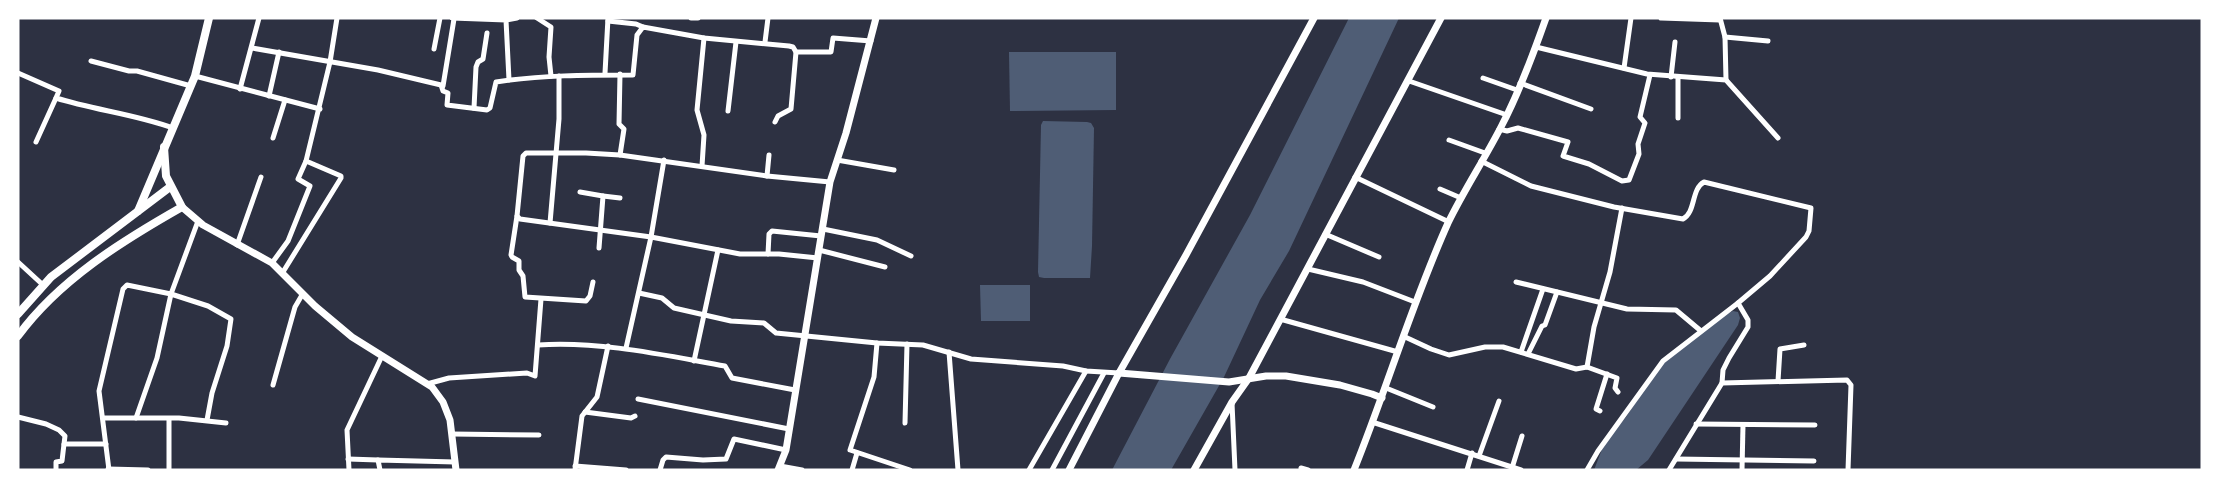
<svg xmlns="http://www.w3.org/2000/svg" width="2220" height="488" font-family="'Titillium Web',sans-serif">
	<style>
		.water { fill: #4f5d75 }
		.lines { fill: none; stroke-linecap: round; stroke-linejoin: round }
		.minor { stroke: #fff; stroke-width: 5 }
		.tertiary { stroke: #fff; stroke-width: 7 }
		.primary { stroke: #fff; stroke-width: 8 }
	</style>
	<rect width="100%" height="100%" fill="#2d3142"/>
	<g class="water">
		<path d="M1349 18H1399L1289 251 1260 300 1224 377 1171 470H1112L1170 359 1250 215Z"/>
		<path d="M1009 52H1116V110L1010 111Z"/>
		<path d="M1043 121 1087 122 1091 123 1094 128 1092 246 1090 278H1044L1039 277 1038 272 1041 125Z"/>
		<path d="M980 285H1030V321H981Z"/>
		<path d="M1733 311 1738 312 1740 318 1738 325 1648 460 1636 470H1594L1604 444 1626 417 1659 367 1724 315Z"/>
	</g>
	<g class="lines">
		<g class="minor">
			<path d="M452 18 506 20 509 80"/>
			<path d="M537 18 551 27 549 57 551 76"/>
			<path d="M691 18H698"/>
			<path d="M1661 18 1720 20"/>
			<path d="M1720 18 1725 37 1726 80"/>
			<path d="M506 20 517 18"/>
			<path d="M608 21 636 24 643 27"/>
			<path d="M1725 37 1768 41"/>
			<path d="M765 42 768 18"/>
			<path d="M1536 47 1647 74 1726 80 1778 138"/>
			<path d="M252 48 378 70 441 85 443 91 448 93 447 105 487 110 490 108 496 82C541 75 587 75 633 75L637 35 643 27 704 38 789 46 793 47 796 52H831L833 38 871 41"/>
			<path d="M434 49 440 18"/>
			<path d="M91 61 129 71H137L191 86"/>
			<path d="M1624 68 1631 18"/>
			<path d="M18 73 59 91 56 98C94 110 135 114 173 128"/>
			<path d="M605 73 608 18"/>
			<path d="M195 76 320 109"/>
			<path d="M1671 77 1675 42"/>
			<path d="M1483 78 1517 90"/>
			<path d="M1409 81 1507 115"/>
			<path d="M1520 83 1591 109"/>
			<path d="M443 86 454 19"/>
			<path d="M240 89 259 18"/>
			<path d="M269 96 279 52"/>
			<path d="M474 108 476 67 478 62 483 59 487 33"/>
			<path d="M728 111 736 42"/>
			<path d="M1678 118V77"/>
			<path d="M775 122 778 116 791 109 796 52"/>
			<path d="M1499 129 1507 131 1518 128 1568 142 1563 156 1589 164 1622 181 1629 180 1639 154 1638 144 1645 123 1640 117 1650 75"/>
			<path d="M273 138 285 100"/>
			<path d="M1449 140 1485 153"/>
			<path d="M36 142 56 98"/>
			<path d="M620 155 624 129 619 124 620 74"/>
			<path d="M837 160 894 170"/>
			<path d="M1481 161 1531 186 1614 207 1683 219C1696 212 1691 189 1704 182L1811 208 1809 231 1806 237 1770 276 1738 303"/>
			<path d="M702 166 704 135 697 110 704 38"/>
			<path d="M767 176 769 155"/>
			<path d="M1355 177 1449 222"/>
			<path d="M1440 189 1461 198"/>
			<path d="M580 192 603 196 599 248"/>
			<path d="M603 196 620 198"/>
			<path d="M517 216 511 255 512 257 519 261V270L523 276 525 297 586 301 590 296 593 282"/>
			<path d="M550 223 559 119V76"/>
			<path d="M823 229 877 240 911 256"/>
			<path d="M1325 234 1379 257"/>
			<path d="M237 245 261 177"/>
			<path d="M819 250 885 267"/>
			<path d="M768 254 769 234 772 231 821 236"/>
			<path d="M818 258 779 254H740L651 237 520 219 517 216 523 156 526 153H586L620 155 767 176 830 182"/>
			<path d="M18 262 43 285"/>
			<path d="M272 263 288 241 310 186 298 179 306 161"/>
			<path d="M1308 269 1363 282 1415 302"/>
			<path d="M283 272 341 178V176L306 161 330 62 337 18"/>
			<path d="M1516 282 1627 309 1676 310 1701 331"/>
			<path d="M639 293 662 298 674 308 731 321 764 323 776 333 877 343 923 345 971 359 1063 366 1086 371 1119 373"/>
			<path d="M1280 319 1398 352"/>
			<path d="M1403 336 1431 349 1449 355 1485 347H1503L1576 369 1587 367 1617 378 1615 388 1618 392"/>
			<path d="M877 343 874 377 850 450 910 470"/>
			<path d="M538 345C601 341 663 355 725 366L732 378 795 390"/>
			<path d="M626 348 651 237 664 160"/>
			<path d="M949 352 958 470"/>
			<path d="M1521 352 1543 289"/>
			<path d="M1528 354 1542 326 1545 325 1557 292"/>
			<path d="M694 361 718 250"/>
			<path d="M1587 367 1594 327 1610 272 1622 208"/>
			<path d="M1778 381 1780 349 1804 345"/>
			<path d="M427 384 449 378 527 373 535 376 541 299"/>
			<path d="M273 385 295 307 302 295"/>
			<path d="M1386 388 1433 407"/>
			<path d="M638 399 789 429"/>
			<path d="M1232 403 1235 470"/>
			<path d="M1600 411 1596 409 1607 374"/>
			<path d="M585 412 631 418 635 416"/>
			<path d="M18 417 46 424 59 430 65 436 64 444"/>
			<path d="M103 418H179L226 423"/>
			<path d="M136 418 157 358 171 294 208 306 231 319 227 346 212 393 207 420"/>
			<path d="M1372 422 1521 470"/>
			<path d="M905 423 907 344"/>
			<path d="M1696 424 1815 425"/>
			<path d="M452 434 539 435"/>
			<path d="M1479 456 1499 401"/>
			<path d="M348 459 378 460"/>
			<path d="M1676 459 1814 461"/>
			<path d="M575 466 626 470"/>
			<path d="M780 466 802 470"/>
			<path d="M1301 468 1308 470"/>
			<path d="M1512 468 1522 436"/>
			<path d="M108 469 148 470"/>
			<path d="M56 470V462L62 461 64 444H106"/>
			<path d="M109 470 99 391 123 289 127 285 171 294 198 221"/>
			<path d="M169 470V419"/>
			<path d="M349 470 347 430 382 356"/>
			<path d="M380 470 378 460 455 462"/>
			<path d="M575 470 582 416 597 397 608 346"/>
			<path d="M660 470 663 460 666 457 703 460 726 459 734 439 786 450"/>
			<path d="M852 470 857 453"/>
			<path d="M1029 470 1086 371"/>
			<path d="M1052 470 1104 373"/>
			<path d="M1467 470 1472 453"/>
			<path d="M1587 470 1598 451 1663 361 1738 303 1748 320V327L1729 358 1723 370 1722 383"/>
			<path d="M1669 470 1722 383 1847 380 1851 385 1848 470"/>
			<path d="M1742 470 1743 425"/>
		</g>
		<g class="tertiary">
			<path d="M182 207 203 225 272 263 315 306 352 337 432 387 443 402 450 420 456 470"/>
			<path d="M1119 373 1229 382 1266 376H1286L1340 385 1372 394 1382 398"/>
			<path d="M778 470 786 450 830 182 846 133 876 18"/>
			<path d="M1069 470 1119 373 1186 255 1314 18"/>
			<path d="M1194 470 1232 402 1249 378 1441 18"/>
			<path d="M1354 470C1387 388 1412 303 1448 223 1464 190 1484 160 1501 127 1519 93 1533 55 1546 18"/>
		</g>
		<g class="primary">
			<path d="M138 211 195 76 209 18"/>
			<path d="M18 314 51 277 170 187"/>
			<path d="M18 336C59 280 122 241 182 207L166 176 164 147"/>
		</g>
	</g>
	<rect width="2220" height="488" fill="none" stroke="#ffffff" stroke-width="39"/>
</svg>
